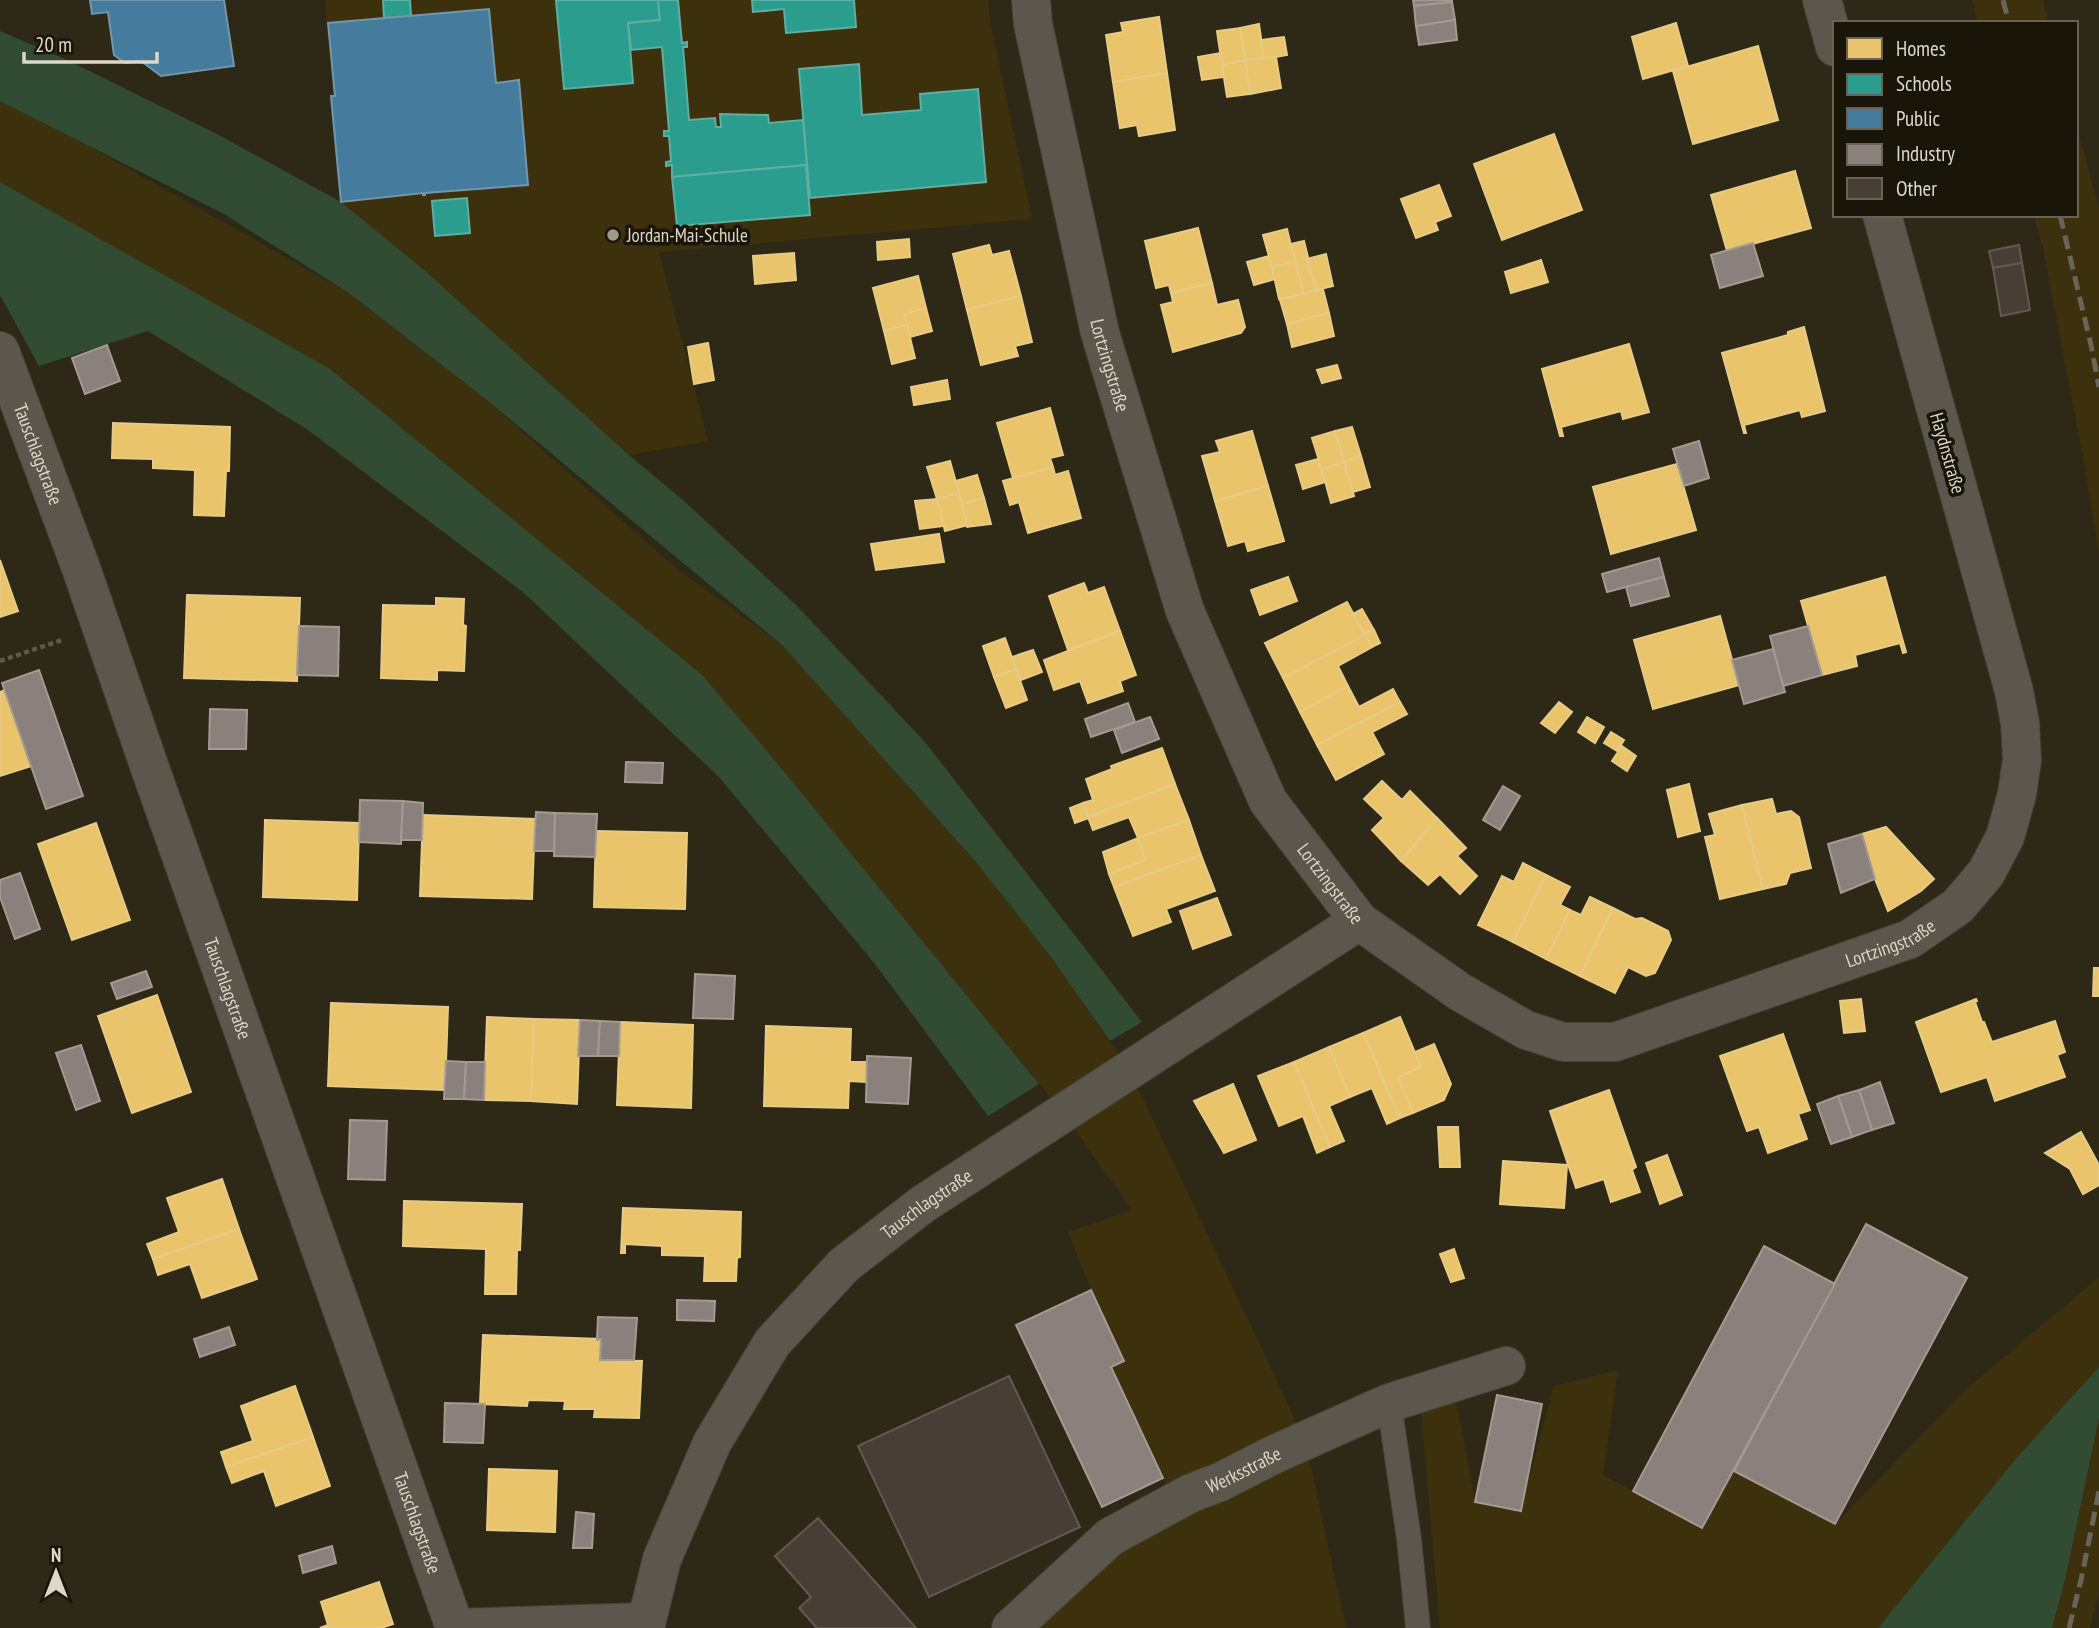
<svg xmlns="http://www.w3.org/2000/svg" width="2099" height="1628" font-family="'PT Sans Narrow',sans-serif">
	<style>
		.built { fill: #3d300c }
		.green { fill: #324c33 }
		.homes { fill: #e9c46a; stroke: #e6ca86; stroke-width: 2 }
		.schools { fill: #2a9d8f; stroke: #60aea0; stroke-width: 2 }
		.public { fill: #457b9d; stroke: #7397aa; stroke-width: 2 }
		.industry { fill: #8a817c; stroke: #a39b92; stroke-width: 2 }
		.building { fill: #473e35; stroke: #635950; stroke-width: 2 }
		.lines { fill: none; stroke-linecap: round; stroke-linejoin: round }
		.service-casing { stroke: #464135; stroke-width: 26 }
		.minor-casing { stroke: #464135; stroke-width: 40 }
		.path { stroke: #5d594d; stroke-width: 4.5; stroke-dasharray: 5 3.5; stroke-linecap: butt }
		.service { stroke: #5c574c; stroke-width: 24 }
		.minor { stroke: #5c574c; stroke-width: 38 }
		.rail { stroke: #6a655b; stroke-width: 5; stroke-dasharray: 14 7; stroke-linecap: butt }
		.poi-dot { fill: #a09a89; stroke: #1a1509; stroke-width: 2.5 }
		.labels { text-anchor: middle; stroke-width: 7; stroke-linejoin: round; paint-order: stroke }
		.poi-label { font-size: 19px; fill: #ded7c7; stroke: #1a1509; text-anchor: start }
		.street-label { font-size: 19px; fill: #ded7c7; stroke: #1a1509 }
	</style>
	<rect width="100%" height="100%" fill="#2e2817"/>
	<g class="built">
		<path d="M325 0H988L990 21 1032 219 659 252 708 441 629 455 424 271 341 202Z"/>
		<path d="M1972 0H2043L2049 23H1978Z"/>
		<path d="M0 101 76 139 349 293 488 401 672 565 782 645 976 862 1051 957 1129 1069 1305 1440 1346 1628H1011L1174 1502 1111 1367 1124 1361 1091 1290 1068 1232 1132 1210 1063 1113 778 764 330 369 0 182Z"/>
		<path d="M2076 124 2099 207V554L2085 467 2043 248 2034 215H2076Z"/>
		<path d="M2099 1277V1367L2019 1455 1878 1628H1440L1421 1412 1456 1400 1475 1502 1520 1511 1554 1386 1618 1370 1603 1475 1702 1528 1734 1471 1835 1524 1970 1386Z"/>
		<path d="M2099 1418V1593L2090 1628H2052L2066 1576Z"/>
	</g>
	<g class="green">
		<path d="M0 31 69 61 217 134 341 202 424 270 629 455 683 500 797 606 925 742 1142 1022 1110 1041 1051 957 976 862 782 645 488 401 349 293 224 214 0 101Z"/>
		<path d="M0 182 330 369 702 675 778 764 1039 1084 988 1116 875 964 719 777 523 592 308 430 148 331 39 366 0 295Z"/>
		<path d="M2099 1367V1418L2066 1576 2052 1628H1878L2019 1455Z"/>
	</g>
	<g class="homes">
		<path d="M1159 17 1167 73 1113 82 1106 35 1123 32 1121 23Z"/>
		<path d="M1676 23 1688 66 1643 79 1632 37Z"/>
		<path d="M1259 24 1264 59 1245 60 1240 28Z"/>
		<path d="M1240 28 1245 60 1222 65 1217 31Z"/>
		<path d="M1284 37 1287 55 1264 59 1261 40Z"/>
		<path d="M1758 46 1778 120 1693 144 1673 71Z"/>
		<path d="M1221 53 1224 77 1202 80 1198 57Z"/>
		<path d="M1276 57 1281 88 1250 94 1245 60Z"/>
		<path d="M1245 60 1250 94 1227 97 1222 65Z"/>
		<path d="M1167 73 1175 130 1139 136 1137 125 1120 128 1113 82Z"/>
		<path d="M1554 134 1582 210 1502 240 1474 164Z"/>
		<path d="M1795 171 1811 228 1727 251 1711 195Z"/>
		<path d="M1439 185 1451 216 1435 222 1438 230 1416 238 1401 199Z"/>
		<path d="M1198 228 1212 283 1171 293 1169 285 1156 288 1145 241Z"/>
		<path d="M1287 229 1295 262 1272 267 1263 235Z"/>
		<path d="M909 239 910 257 878 260 877 242Z"/>
		<path d="M1304 241 1316 290 1304 294 1291 244Z"/>
		<path d="M989 245 992 255 1009 251 1021 296 967 310 953 254Z"/>
		<path d="M794 253 796 280 755 284 753 256Z"/>
		<path d="M1326 254 1333 286 1316 290 1307 259Z"/>
		<path d="M1269 256 1275 279 1254 285 1247 262Z"/>
		<path d="M1541 260 1548 282 1511 293 1505 272Z"/>
		<path d="M1295 262 1304 294 1279 299 1272 267Z"/>
		<path d="M918 276 926 308 904 314 907 325 884 331 873 288Z"/>
		<path d="M1212 283 1217 305 1238 300 1245 327 1241 333 1173 352 1161 305 1173 302 1171 293Z"/>
		<path d="M1323 289 1329 313 1287 324 1280 300Z"/>
		<path d="M1021 296 1032 342 1015 346 1018 356 981 365 967 310Z"/>
		<path d="M926 308 932 331 910 337 904 314Z"/>
		<path d="M1329 313 1334 336 1292 347 1287 324Z"/>
		<path d="M907 325 915 358 892 364 884 331Z"/>
		<path d="M1804 327 1825 411 1802 417 1800 410 1744 425 1746 433H1744L1722 353 1788 335V332Z"/>
		<path d="M708 343 714 380 694 384 688 347Z"/>
		<path d="M1629 344 1649 412 1623 419 1621 411 1561 427 1563 436H1560L1542 369Z"/>
		<path d="M1337 365 1341 378 1322 383 1317 370Z"/>
		<path d="M947 380 950 399 914 405 911 387Z"/>
		<path d="M1050 408 1063 455 1050 458 1053 467 1013 478 997 423Z"/>
		<path d="M113 423 230 427 229 471H226L224 516 194 515 195 470 153 468V459L112 458Z"/>
		<path d="M1352 427 1361 456 1344 462 1335 431Z"/>
		<path d="M1252 431 1268 486 1215 501 1202 456 1220 452 1216 441Z"/>
		<path d="M1335 431 1344 462 1322 470 1312 438Z"/>
		<path d="M1361 456 1370 487 1353 492 1344 462Z"/>
		<path d="M1318 459 1325 482 1303 489 1296 465Z"/>
		<path d="M950 461 959 493 937 499 927 467Z"/>
		<path d="M1344 462 1354 496 1331 503 1322 470Z"/>
		<path d="M1677 464 1696 530 1611 554 1593 487Z"/>
		<path d="M1053 467 1055 475 1068 471 1081 518 1028 533 1019 502 1010 505 1003 481Z"/>
		<path d="M977 475 984 498 962 504 956 481Z"/>
		<path d="M1268 486 1284 541 1248 551 1245 541 1228 546 1215 501Z"/>
		<path d="M959 493 968 525 945 531 937 499Z"/>
		<path d="M984 498 991 524 967 527 962 504Z"/>
		<path d="M937 499 944 526 920 529 915 501Z"/>
		<path d="M939 534 944 562 876 570 871 544Z"/>
		<path d="M0 560 18 611 0 617Z"/>
		<path d="M1288 577 1297 601 1260 615 1251 590Z"/>
		<path d="M1885 577 1906 652 1903 653 1900 643 1855 655 1857 666 1822 675 1801 601Z"/>
		<path d="M1084 583 1088 593 1104 587 1120 631 1068 650 1049 596Z"/>
		<path d="M187 595 300 598 297 681 184 678Z"/>
		<path d="M436 598 464 599 463 625 466 626 464 671 437 670V680L381 678 383 605 436 606Z"/>
		<path d="M1347 602 1365 635 1283 678 1265 643Z"/>
		<path d="M1362 609 1374 630 1365 635 1353 614Z"/>
		<path d="M1720 616 1739 685 1653 709 1634 640Z"/>
		<path d="M1374 630 1380 643 1372 647 1365 635Z"/>
		<path d="M1120 631 1136 675 1120 681 1123 691 1088 703 1080 681 1054 690 1044 660Z"/>
		<path d="M1365 635 1372 647 1338 666 1348 686 1300 712 1283 678Z"/>
		<path d="M1005 638 1016 669 994 677 983 646Z"/>
		<path d="M1033 650 1042 672 1021 680 1012 657Z"/>
		<path d="M1016 669 1027 700 1006 708 994 677Z"/>
		<path d="M1348 686 1359 707 1393 689 1400 702 1317 745 1300 712Z"/>
		<path d="M5 690 31 766 0 776V692Z"/>
		<path d="M1400 702 1407 714 1372 732 1384 754 1336 780 1317 745Z"/>
		<path d="M1559 702 1572 712 1555 733 1541 723Z"/>
		<path d="M1587 717 1604 727 1595 743 1578 732Z"/>
		<path d="M1611 732 1624 740 1617 751 1604 743Z"/>
		<path d="M1622 746 1636 756 1627 771 1612 761Z"/>
		<path d="M1162 748 1175 784 1088 817 1083 803 1093 800 1086 779 1112 769 1111 766Z"/>
		<path d="M1382 781 1402 800 1410 791 1437 818 1401 861 1372 830 1384 818 1364 799Z"/>
		<path d="M1175 784 1189 820 1138 838 1129 817 1093 830 1088 817Z"/>
		<path d="M1689 784 1700 831 1678 837 1667 790Z"/>
		<path d="M1772 799 1776 814 1791 811 1799 817 1811 868 1790 873 1786 884 1763 889 1742 805Z"/>
		<path d="M1083 803 1089 818 1075 823 1070 808Z"/>
		<path d="M1742 805 1763 889 1720 899 1705 837 1715 835 1709 814Z"/>
		<path d="M423 815 535 819 532 899 420 896Z"/>
		<path d="M1437 818 1466 848 1457 856 1477 876 1460 894 1440 874 1428 885 1401 861Z"/>
		<path d="M265 820 359 823 357 900 263 897Z"/>
		<path d="M1189 820 1201 855 1114 887 1109 874 1145 860 1138 838Z"/>
		<path d="M96 823 130 920 72 940 38 844Z"/>
		<path d="M1886 827 1934 879 1921 891 1888 911 1875 879 1862 834Z"/>
		<path d="M596 831 687 833 685 909 594 907Z"/>
		<path d="M1138 838 1145 860 1109 874 1103 852Z"/>
		<path d="M1201 855 1215 891 1166 909 1171 922 1133 936 1114 887Z"/>
		<path d="M1523 863 1546 875 1513 942 1478 925 1502 876 1514 882Z"/>
		<path d="M1546 875 1570 887 1560 905 1570 910 1546 959 1513 942Z"/>
		<path d="M1590 897 1613 908 1580 976 1546 959 1570 910 1581 915Z"/>
		<path d="M1217 898 1231 935 1193 949 1180 911Z"/>
		<path d="M1613 908 1635 919 1642 918 1668 931 1671 940 1655 973 1646 976 1628 967 1615 993 1580 976Z"/>
		<path d="M2094 968H2099V996H2093Z"/>
		<path d="M157 995 191 1092 132 1113 98 1016Z"/>
		<path d="M1861 999 1865 1031 1844 1033 1840 1001Z"/>
		<path d="M1976 999 1977 1001 1975 1002 1982 1022H1984L1992 1042 2055 1021 2065 1052 2057 1055 2065 1077 1995 1101 1987 1077 1941 1092 1916 1022Z"/>
		<path d="M331 1003 448 1007 445 1090 328 1086Z"/>
		<path d="M487 1017 534 1019 531 1101 484 1100Z"/>
		<path d="M1400 1017 1421 1067 1398 1077 1413 1113 1400 1118 1363 1033Z"/>
		<path d="M534 1019 580 1020 577 1104 531 1101Z"/>
		<path d="M620 1022 693 1025 691 1108 617 1105Z"/>
		<path d="M766 1026 851 1029 850 1062H867L866 1082 849 1081 848 1108 764 1106Z"/>
		<path d="M1363 1033 1400 1118 1387 1124 1372 1088 1350 1097 1329 1047Z"/>
		<path d="M1783 1034 1810 1110 1798 1114 1807 1139 1768 1153 1759 1127 1747 1131 1720 1056Z"/>
		<path d="M1434 1044 1451 1084 1444 1100 1413 1113 1398 1077 1421 1067 1415 1052Z"/>
		<path d="M1329 1047 1350 1097 1329 1106 1344 1141 1330 1147 1294 1062Z"/>
		<path d="M1294 1062 1330 1147 1317 1153 1303 1116 1279 1126 1258 1076Z"/>
		<path d="M1233 1084 1256 1140 1224 1153 1194 1101Z"/>
		<path d="M1609 1090 1636 1167 1632 1170 1640 1192 1611 1202 1604 1179 1576 1188 1550 1111Z"/>
		<path d="M1438 1127H1458L1460 1167H1440Z"/>
		<path d="M2081 1132 2099 1165V1185L2083 1194 2070 1169 2045 1153Z"/>
		<path d="M1667 1155 1682 1195 1660 1204 1646 1163Z"/>
		<path d="M1503 1161 1567 1165 1564 1208 1500 1204Z"/>
		<path d="M222 1179 239 1229 153 1259 147 1244 179 1232 167 1198Z"/>
		<path d="M404 1201 522 1204 520 1250H517L516 1294H485L486 1249 403 1246Z"/>
		<path d="M623 1208 741 1212 740 1257 737 1258 736 1281H704L705 1256 662 1255V1246L625 1244V1253H621Z"/>
		<path d="M239 1229 257 1279 202 1298 190 1264 158 1275 153 1259Z"/>
		<path d="M1454 1249 1464 1278 1451 1282 1440 1254Z"/>
		<path d="M483 1335 601 1339 600 1360 642 1361 639 1418 594 1417 595 1409H564L565 1401 528 1400 527 1406 480 1404Z"/>
		<path d="M295 1386 313 1437 226 1467 221 1452 253 1441 241 1406Z"/>
		<path d="M313 1437 330 1486 276 1506 264 1471 232 1483 226 1467Z"/>
		<path d="M489 1469 557 1471 555 1532 487 1530Z"/>
		<path d="M379 1582 393 1624 381 1628H320L328 1625 321 1602Z"/>
	</g>
	<g class="schools">
		<path d="M383 0H410L411 16 384 18Z"/>
		<path d="M556 0H658L660 20 628 23 633 83 564 89Z"/>
		<path d="M658 0H678L682 43 687 42V47H683L689 120 715 118 716 127H721L720 114 768 115 769 123 803 120 807 165 672 177V165L666 166V162L671 161 669 136H664V131H669L662 47 631 50 628 23 660 20Z"/>
		<path d="M752 0H854L856 27 786 33 784 9 753 12Z"/>
		<path d="M859 64 862 115 921 110 920 94 978 89 986 182 810 198 799 69Z"/>
		<path d="M806 165 810 215 677 226 672 177Z"/>
		<path d="M467 198 470 233 435 236 432 201Z"/>
	</g>
	<g class="public">
		<path d="M90 0H224L234 66 161 76 141 61 125 63 114 55 108 12 92 14Z"/>
		<path d="M489 9 496 83 519 80 528 185 425 193V195H423V193L341 202 331 96H335L328 23Z"/>
	</g>
	<g class="industry">
		<path d="M1413 0H1452V2L1414 6Z"/>
		<path d="M1452 2 1455 20 1416 26 1414 6Z"/>
		<path d="M1455 20 1457 40 1419 45 1416 26Z"/>
		<path d="M1753 243 1763 276 1720 288 1711 255Z"/>
		<path d="M107 345 120 381 85 394 72 358Z"/>
		<path d="M1699 441 1709 478 1684 486 1673 449Z"/>
		<path d="M1659 558 1664 577 1607 592 1602 574Z"/>
		<path d="M1664 577 1669 596 1631 606 1626 587Z"/>
		<path d="M299 626 339 627 338 676 297 675Z"/>
		<path d="M1808 626 1822 675 1783 686 1770 636Z"/>
		<path d="M1773 649 1785 692 1744 704 1732 660Z"/>
		<path d="M39 670 83 796 46 809 2 683Z"/>
		<path d="M1128 703 1135 722 1091 737 1085 719Z"/>
		<path d="M210 709 247 710 246 749H209Z"/>
		<path d="M1150 717 1159 739 1122 753 1114 730Z"/>
		<path d="M626 762 663 763 662 783 625 782Z"/>
		<path d="M1503 786 1520 796 1500 830 1483 820Z"/>
		<path d="M360 800 403 801 401 844 359 842Z"/>
		<path d="M403 801 423 803 422 840H401Z"/>
		<path d="M536 812 555 813 554 851H534Z"/>
		<path d="M555 813 597 814 595 857 554 856Z"/>
		<path d="M1862 834 1875 879 1841 893 1828 844Z"/>
		<path d="M20 873 40 929 15 939 0 897V880Z"/>
		<path d="M146 971 152 987 117 999 111 983Z"/>
		<path d="M695 974 735 976 733 1019 693 1018Z"/>
		<path d="M580 1020 600 1021 598 1056H578Z"/>
		<path d="M600 1021 620 1022 619 1056H598Z"/>
		<path d="M81 1045 100 1101 76 1110 56 1053Z"/>
		<path d="M867 1056 911 1058 908 1104 866 1102Z"/>
		<path d="M446 1061 466 1062 464 1099H444Z"/>
		<path d="M466 1062H485L484 1100 464 1099Z"/>
		<path d="M1880 1082 1894 1123 1872 1130 1859 1090Z"/>
		<path d="M1859 1090 1872 1130 1852 1137 1838 1096Z"/>
		<path d="M1838 1096 1852 1137 1831 1144 1817 1104Z"/>
		<path d="M350 1120 387 1121 385 1180 348 1179Z"/>
		<path d="M1866 1224 1967 1278 1835 1524 1734 1471Z"/>
		<path d="M1764 1246 1835 1284 1702 1528 1633 1491Z"/>
		<path d="M1091 1290 1124 1361 1111 1367 1163 1478 1102 1507 1016 1325Z"/>
		<path d="M677 1300 715 1301 714 1321 677 1320Z"/>
		<path d="M598 1317 637 1318 634 1360H600L601 1339 597 1340Z"/>
		<path d="M229 1327 235 1345 200 1357 194 1339Z"/>
		<path d="M1497 1395 1542 1404 1521 1511 1475 1502Z"/>
		<path d="M445 1403 485 1404 483 1443 444 1442Z"/>
		<path d="M576 1512 594 1514 592 1548H573Z"/>
		<path d="M332 1546 336 1563 303 1573 299 1556Z"/>
	</g>
	<g class="building">
		<path d="M2019 245 2022 263 1993 268 1989 251Z"/>
		<path d="M2022 263 2030 310 2001 316 1993 268Z"/>
		<path d="M1009 1376 1080 1527 929 1597 858 1446Z"/>
		<path d="M818 1518 855 1559 916 1628H817L799 1608 811 1597 775 1556Z"/>
	</g>
	<g class="lines">
		<g class="service-casing">
			<path id="service" d="M1389 1403 1409 1539 1418 1628"/>
		</g>
		<g class="minor-casing">
			<g id="minor">
				<path id="s1" d="M1031 0 1033 24 1100 333 1185 611 1268 801 1359 921 1460 992 1526 1030 1563 1042H1615L1910 939 1958 906 1986 873 2005 837 2017 794 2022 760 2020 723 2014 691 1882 215"/>
				<path d="M1822 0 1835 47"/>
				<path id="s2" d="M0 351 81 568 151 771 455 1628"/>
				<path d="M455 1628 646 1622"/>
				<path id="s3" d="M645 1628 662 1559 712 1443 772 1343 844 1265 923 1204 1359 921"/>
				<path id="s4" d="M1011 1628 1110 1537 1191 1493 1220 1482 1275 1454 1389 1403 1506 1366"/>
			</g>
		</g>
		<path class="path" d="M0 661 62 640"/>
		<use href="#service" class="service"/>
		<use href="#minor" class="minor"/>
		<g class="rail">
			<path d="M2003 0 2009 23"/>
			<path d="M2060 215 2091 345 2099 387"/>
			<path d="M2069 1628 2081 1580 2099 1491"/>
		</g>
	</g>
	<circle class="poi-dot" cx="613" cy="235" r="7"/>
	<g class="labels">
		<g class="poi-label">
			<text x="627" y="242">Jordan-Mai-Schule</text>
		</g>
		<g class="street-label">
			<text dy="7" stroke="none"><textPath href="#s1" startOffset="374">Lortzingstraße</textPath></text>
			<text transform="translate(1948 453) rotate(74)" y="7">Haydnstraße</text>
			<text dy="7" stroke="none"><textPath href="#s2" startOffset="110">Tauschlagstraße</textPath></text>
			<text dy="7" stroke="none"><textPath href="#s1" startOffset="942">Lortzingstraße</textPath></text>
			<text dy="7" stroke="none"><textPath href="#s1" startOffset="1572">Lortzingstraße</textPath></text>
			<text dy="7" stroke="none"><textPath href="#s2" startOffset="677">Tauschlagstraße</textPath></text>
			<text dy="7" stroke="none"><textPath href="#s3" startOffset="523">Tauschlagstraße</textPath></text>
			<text dy="7" stroke="none"><textPath href="#s4" startOffset="284">Werksstraße</textPath></text>
			<text dy="7" stroke="none"><textPath href="#s2" startOffset="1244">Tauschlagstraße</textPath></text>
		</g>
	</g>
	<rect x="1833" y="21" width="245" height="196" fill="#1a1509" stroke="#686355" stroke-width="2"/>
	<rect x="1847" y="38" width="35" height="21" fill="#e9c46a" stroke="#686355" stroke-width="2"/>
	<text x="1896" y="56" font-size="21" fill="#ded7c7">Homes</text>
	<rect x="1847" y="74" width="35" height="21" fill="#2a9d8f" stroke="#686355" stroke-width="2"/>
	<text x="1896" y="91" font-size="21" fill="#ded7c7">Schools</text>
	<rect x="1847" y="108" width="35" height="21" fill="#457b9d" stroke="#686355" stroke-width="2"/>
	<text x="1896" y="126" font-size="21" fill="#ded7c7">Public</text>
	<rect x="1847" y="144" width="35" height="21" fill="#8a817c" stroke="#686355" stroke-width="2"/>
	<text x="1896" y="161" font-size="21" fill="#ded7c7">Industry</text>
	<rect x="1847" y="178" width="35" height="21" fill="#473e35" stroke="#686355" stroke-width="2"/>
	<text x="1896" y="196" font-size="21" fill="#ded7c7">Other</text>
	<g transform="translate(56 1572)" stroke="#1a1509" stroke-width="5" paint-order="stroke">
	<path d="M0-5L12 26L0 18L-12 26Z" fill="#ded7c7"/>
	<text y="-10" font-size="19" font-weight="bold" text-anchor="middle" fill="#ded7c7">N</text>
	</g>
	<path d="M24 52v10h133v-10" fill="none" stroke="#ded7c7" stroke-width="3.5"/>
	<text x="35" y="52" font-size="21" fill="#ded7c7" stroke="#1a1509" stroke-width="5" paint-order="stroke">20 m</text>
</svg>
